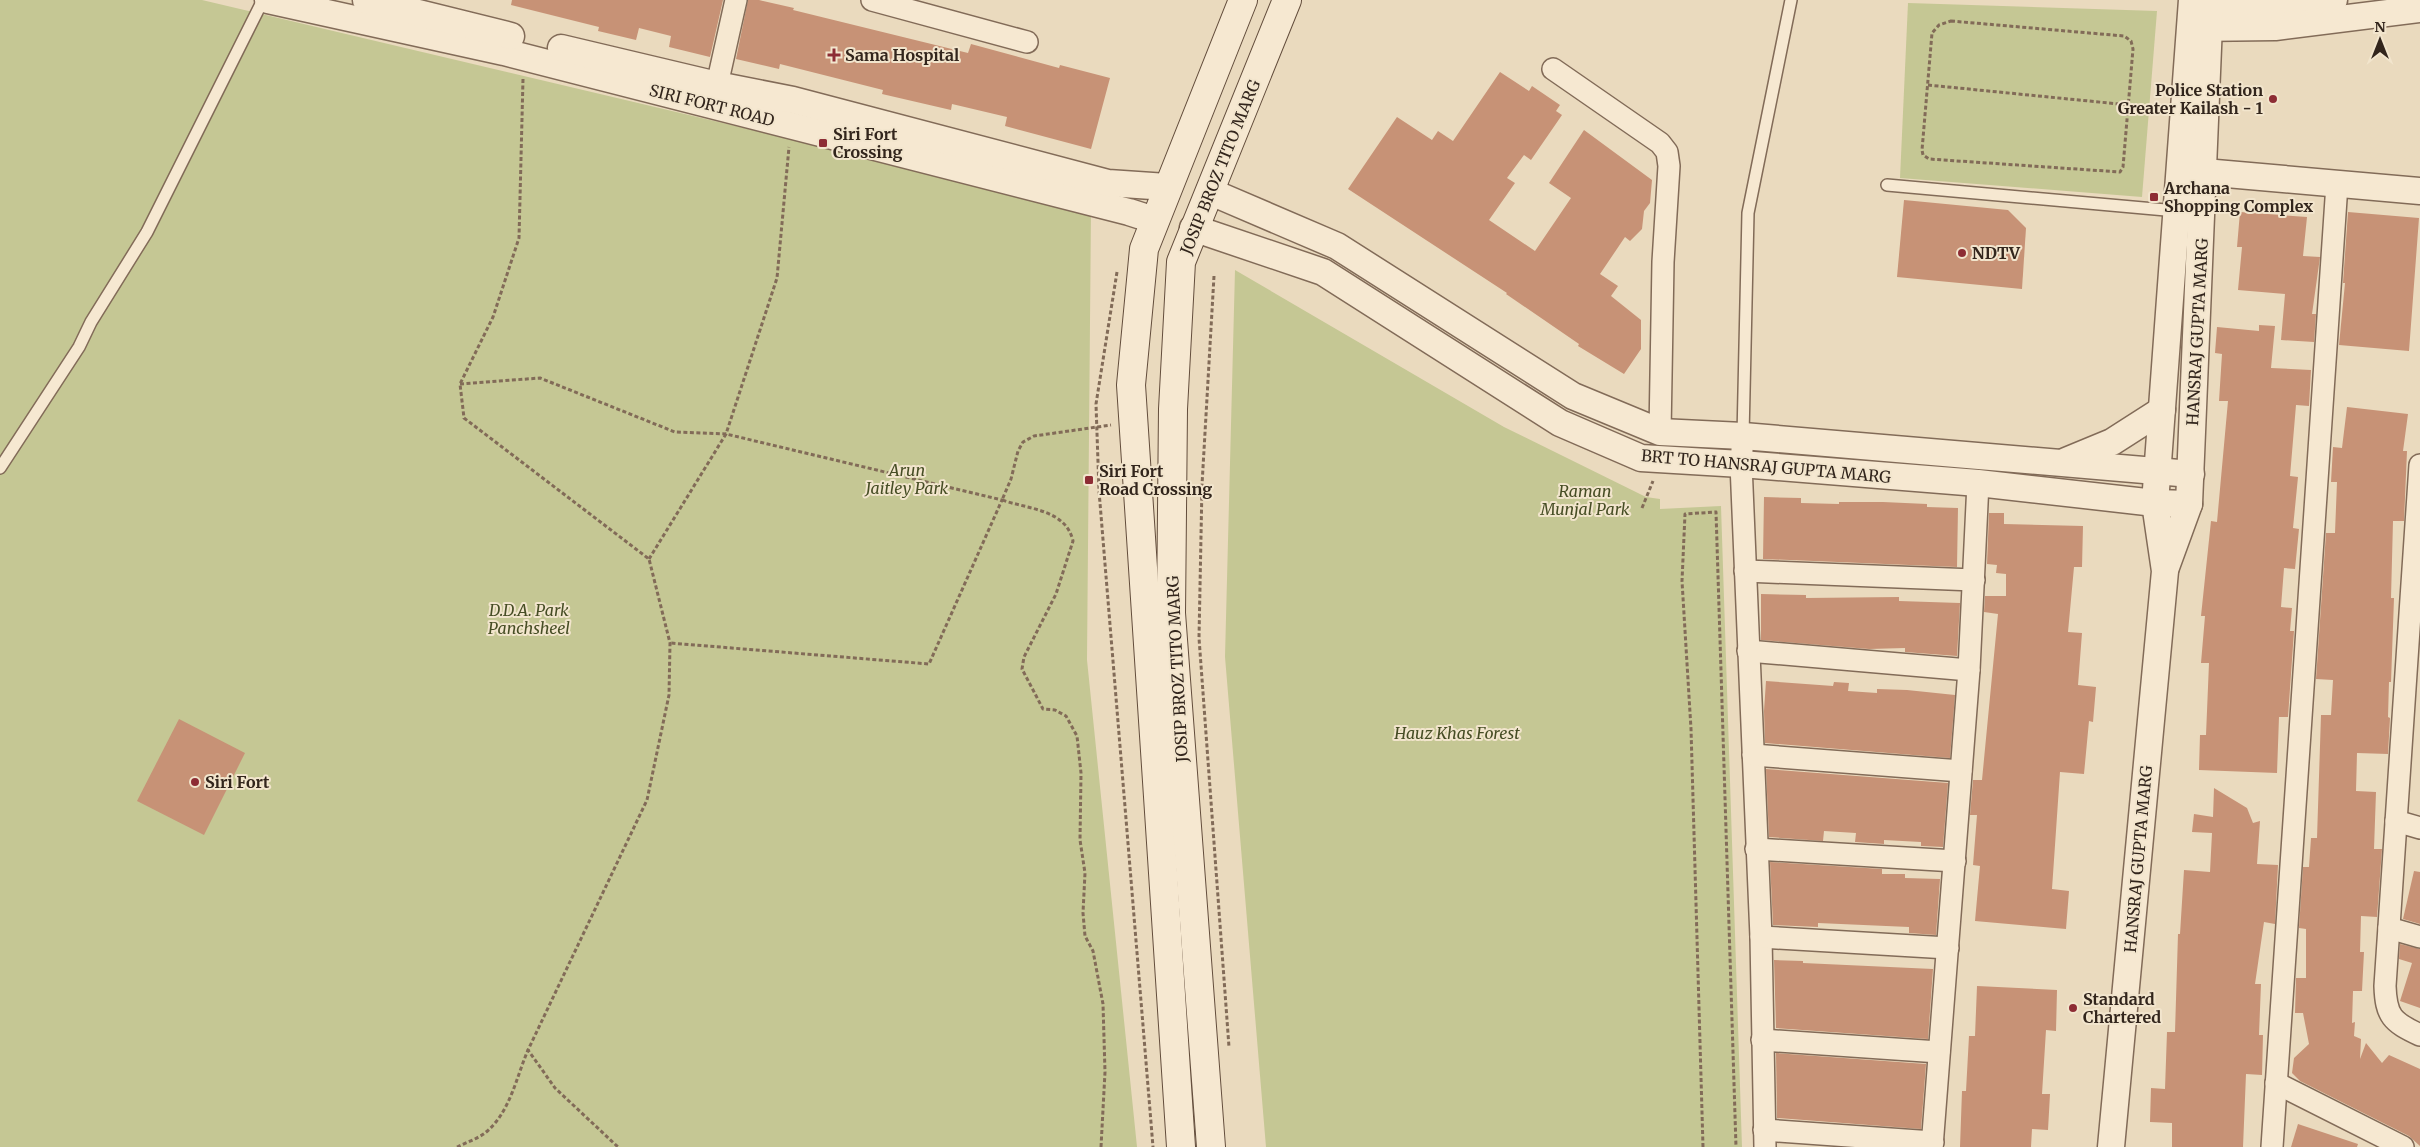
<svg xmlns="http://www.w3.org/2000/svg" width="2420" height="1147" font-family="Merriweather,serif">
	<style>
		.green { fill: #c5c794 }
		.building { fill: #c79276 }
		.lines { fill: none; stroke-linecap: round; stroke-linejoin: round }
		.service-casing { stroke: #826b58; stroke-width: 14 }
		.minor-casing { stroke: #826b58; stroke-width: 24 }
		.tertiary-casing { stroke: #826b58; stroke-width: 29 }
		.secondary-casing { stroke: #634d3c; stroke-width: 30 }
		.path { stroke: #826b58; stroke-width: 3; stroke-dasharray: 4 2.5; stroke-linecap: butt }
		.service { stroke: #f6e8d1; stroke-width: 11 }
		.minor { stroke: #f6e8d1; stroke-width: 21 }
		.tertiary { stroke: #f6e8d1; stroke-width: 26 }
		.secondary { stroke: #f6e8d1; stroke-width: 28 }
		.poi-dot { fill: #8d2c34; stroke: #f2e5cd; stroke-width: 2 }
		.labels { text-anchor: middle; stroke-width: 4; stroke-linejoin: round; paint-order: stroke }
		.poi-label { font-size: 16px; font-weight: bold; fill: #32251c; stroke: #f2e5cd; text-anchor: start }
		.street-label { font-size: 16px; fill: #32251c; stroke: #f2e5cd }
		.park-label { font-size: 16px; font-style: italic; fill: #464d24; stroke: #f2e5cd }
	</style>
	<rect width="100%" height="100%" fill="#eadabe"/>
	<g class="green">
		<path d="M0 0H202L1091 210 1087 660 1137 1147H0Z"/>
		<path d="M1908 3 2157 11 2142 197 1900 178Z"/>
		<path d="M1235 270 1504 427 1646 497 1660 499V509L1721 506 1742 1147H1266L1225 657Z"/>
	</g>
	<g class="building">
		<path d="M512 0H723L710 57 669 47 671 36 639 28 636 40 598 31 599 27 511 5Z"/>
		<path d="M748 0H759L794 8 793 10 968 53 971 44 1059 68 1060 65 1110 78 1091 149 1005 126 1007 117 952 104 951 110 882 94 883 90 780 64 779 69 736 59Z"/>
		<path d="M1500 72 1529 91 1532 86 1560 105 1556 111 1562 115 1531 160 1524 155 1507 178 1515 183 1489 220 1535 251 1571 198 1549 183 1584 130 1652 180 1650 203 1644 211 1642 229 1630 241 1625 237 1600 274 1618 286 1611 296 1641 320V349L1624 374 1578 346 1579 344 1506 294 1507 293 1348 189 1397 117 1432 140 1438 131 1453 141Z"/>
		<path d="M1904 200 2008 210 2026 228 2022 289 1897 277Z"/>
		<path d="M2240 212 2307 217 2303 256 2320 257 2312 314H2316L2314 342 2281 340 2285 294 2238 290 2242 247H2237Z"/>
		<path d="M2348 212 2419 218 2409 351 2339 345 2345 283H2343Z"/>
		<path d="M2259 325 2275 326 2271 368 2311 370 2309 406 2296 405 2290 476 2298 477 2293 528 2299 529 2295 569 2284 568 2281 607 2292 608 2290 631H2294L2288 717H2279L2277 773 2199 770 2200 735H2206L2209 663H2201L2205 616H2201L2211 521 2217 522 2228 401H2219L2222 354 2215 353 2217 327 2259 331Z"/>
		<path d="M2347 407 2408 414 2403 451H2407L2404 521H2393L2391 598H2394L2391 682H2389L2388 717 2390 718 2388 754 2357 753 2356 791 2376 792 2374 849H2382L2377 917 2361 916 2360 952H2364L2362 991H2353L2352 1023 2355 1022 2354 1036 2361 1039 2360 1059 2366 1043 2382 1063 2389 1055 2420 1069V1146L2409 1136 2300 1081 2292 1073 2294 1058 2309 1044 2303 1013H2295L2296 978H2306V929L2299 928 2303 867H2309L2311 838H2317L2321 715H2331L2333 680 2316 679 2326 533H2335L2337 482H2331L2333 447 2342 448Z"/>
		<path d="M1764 497 1801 498V503L1839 504V502H1883L1927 504V507L1958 508 1957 567 1763 559Z"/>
		<path d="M1989 513H2004V524L2083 526 2082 567H2074L2068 632 2082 633 2078 685 2096 687 2093 722 2089 721 2084 774 2060 772 2052 889 2069 891 2066 929 1975 921 1980 866 1973 865 1977 815H1970L1973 780H1982L1998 614 1984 612 1985 596H2006V574L1996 573 1997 565 1987 564Z"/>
		<path d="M1761 594 1806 595V598L1899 597V601L1960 603 1957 656 1905 652V648L1869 649 1761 640Z"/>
		<path d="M1766 681 1833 686 1834 682 1849 683 1848 691 1877 693V689L1907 690 1955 695 1950 758 1765 743 1764 711Z"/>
		<path d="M179 719 245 753 204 835 137 801Z"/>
		<path d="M1766 769 1948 783 1943 847 1921 846V842L1884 840V844L1855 842 1856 833 1824 831 1823 841 1769 837Z"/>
		<path d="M2214 788 2247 808 2253 823 2260 821 2257 864 2278 865 2275 924 2264 922 2255 984H2261L2259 1035H2263L2262 1075 2246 1074 2243 1147H2172V1123L2150 1122 2151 1088 2165 1089 2167 1032H2175L2178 934H2180L2184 870 2210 872 2212 833 2192 832 2194 814 2213 817Z"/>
		<path d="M1770 862 1882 869V874H1905V878L1940 879 1936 935 1909 933V927L1818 923V927L1773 925Z"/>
		<path d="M2414 871 2420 872V924L2403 919Z"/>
		<path d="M2400 944 2420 949V1008L2400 1001 2412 963 2399 959Z"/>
		<path d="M1774 960 1803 961V963L1933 969 1928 1039 1776 1028Z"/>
		<path d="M1977 986 2057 990 2056 1031 2046 1030 2042 1094H2050L2048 1130 2032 1129 2031 1147H1960L1962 1091H1966L1969 1036H1975Z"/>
		<path d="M1776 1053 1926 1064 1921 1129 1777 1118Z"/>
		<path d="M2298 1124 2358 1144 2357 1147H2291Z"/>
	</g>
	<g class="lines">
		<g class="service-casing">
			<g id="service">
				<path d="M1887 185 2177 211"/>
				<path d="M1743 436 1748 213 1791 0"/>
				<path d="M0 468 79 347 91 322 147 232 263 0"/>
			</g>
		</g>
		<g class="minor-casing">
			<g id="minor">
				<path d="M872 0 1027 42"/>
				<path d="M1553 69 1660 143 1667 152 1669 166 1663 262 1660 432"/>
				<path d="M717 85 736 0"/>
				<path d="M1743 436 1741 464 1761 937 1765 1147"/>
				<path d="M2420 465 2385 986C2386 1016 2392 1022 2420 1035"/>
				<path d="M1745 571 1974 580"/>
				<path d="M1748 651 1969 670"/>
				<path d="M1753 755 1961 771"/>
				<path d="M2396 821 2420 828"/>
				<path d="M1756 849 1955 861"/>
				<path d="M2389 928 2420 937"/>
				<path d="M1761 937 1948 948"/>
				<path d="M1762 1040 1939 1052"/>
				<path d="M2276 1083 2403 1147"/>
				<path d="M1764 1130 1933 1142"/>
				<path d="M1932 1147 1969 670 1978 483"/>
				<path d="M2272 1147 2337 184"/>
			</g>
		</g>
		<g class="tertiary-casing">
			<g id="tertiary">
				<path d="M268 0 504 52 1129 212 1154 220"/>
				<path d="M366 0 511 36"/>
				<path d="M2195 2 2297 3 2334 0"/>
				<path d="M2194 28 2275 27 2420 9"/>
				<path d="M561 48 717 85 793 100 1108 183 1167 187"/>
				<path d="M2204 172 2420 191"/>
				<path d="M1211 192 1337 246 1573 396 1660 432 1743 436 2191 474"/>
				<path d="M1193 228 1323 272 1560 423 1641 458 1741 464 1978 483 2155 503 2189 504"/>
				<path d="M2066 461 2112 442 2162 410"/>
				<path d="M2166 567 2189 504 2210 0"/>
				<path d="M2111 1147 2165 571 2155 503 2192 0"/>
			</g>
		</g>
		<g class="secondary-casing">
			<g id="secondary">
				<path d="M1181 1147 1131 385 1144 249 1243 0"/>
				<path d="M1211 1147 1171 613 1173 409 1181 262 1287 0"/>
			</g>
		</g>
		<g class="path">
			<path d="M1951 21 2124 36 2131 41 2133 49 2123 167 2120 172 1929 159 1923 155 1922 150 1932 33 1939 25Z"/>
			<path d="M523 79 519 238 493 317 460 384 464 418 649 559 670 643 669 695 647 800 528 1050 555 1088 618 1147"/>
			<path d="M1928 85 2129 105"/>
			<path d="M1117 272 1096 404 1099 491 1153 1147"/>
			<path d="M1214 276 1202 485 1199 638 1229 1047"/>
			<path d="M460 384 540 378 675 432 726 434 777 278 789 147"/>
			<path d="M1642 508 1653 481"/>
			<path d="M649 559 726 434 1002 500 929 664 670 643"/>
			<path d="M457 1147C465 1143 477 1139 485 1133 510 1113 516 1078 528 1050"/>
			<path d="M1101 1147 1105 1072 1103 1004 1093 951 1085 936 1083 913 1085 873 1080 840 1081 773 1077 736 1066 716 1055 710 1043 709 1022 669 1024 657 1056 594 1073 541C1066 509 1027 509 1002 500L1011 479 1018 451 1023 442 1034 436 1111 425"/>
			<path d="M1703 1147 1691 729 1682 581 1685 514 1716 512 1736 1147"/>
		</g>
		<use href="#service" class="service"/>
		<use href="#minor" class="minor"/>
		<use href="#tertiary" class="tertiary"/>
		<use href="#secondary" class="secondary"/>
	</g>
	<g class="poi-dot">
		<path d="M831.5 47.5h5v5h5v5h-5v5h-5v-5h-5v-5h5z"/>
		<circle cx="2273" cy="99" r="5"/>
		<rect x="818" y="138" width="10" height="10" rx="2.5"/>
		<rect x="2149" y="192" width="10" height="10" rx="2.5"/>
		<circle cx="1962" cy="253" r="5"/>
		<rect x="1084" y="475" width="10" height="10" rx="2.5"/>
		<circle cx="195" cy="782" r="5"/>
		<circle cx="2073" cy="1008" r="5"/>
	</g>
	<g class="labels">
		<g class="poi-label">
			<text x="845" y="61">Sama Hospital</text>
			<text x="2263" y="96" text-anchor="end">Police Station<tspan x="2263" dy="18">Greater Kailash - 1</tspan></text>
			<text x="833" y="140">Siri Fort<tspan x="833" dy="18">Crossing</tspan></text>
			<text x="2164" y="194">Archana<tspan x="2164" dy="18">Shopping Complex</tspan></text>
			<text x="1972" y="259">NDTV</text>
			<text x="1099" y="477">Siri Fort<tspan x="1099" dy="18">Road Crossing</tspan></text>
			<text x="205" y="788">Siri Fort</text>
			<text x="2083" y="1005">Standard<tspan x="2083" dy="18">Chartered</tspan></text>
		</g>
		<g class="street-label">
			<text transform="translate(712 105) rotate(14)" y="6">SIRI FORT ROAD</text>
			<text transform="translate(1220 167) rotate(-68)" y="6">JOSIP BROZ TITO MARG</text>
			<text transform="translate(2197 332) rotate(-87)" y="6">HANSRAJ GUPTA MARG</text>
			<text transform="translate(1766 466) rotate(5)" y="6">BRT TO HANSRAJ GUPTA MARG</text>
			<text transform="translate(1177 669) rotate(-93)" y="6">JOSIP BROZ TITO MARG</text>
			<text transform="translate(2138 859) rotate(-85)" y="6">HANSRAJ GUPTA MARG</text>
		</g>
		<g class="park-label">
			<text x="907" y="476">Arun<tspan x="907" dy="18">Jaitley Park</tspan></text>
			<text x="1585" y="497">Raman<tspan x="1585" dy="18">Munjal Park</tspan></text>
			<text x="529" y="616">D.D.A. Park<tspan x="529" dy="18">Panchsheel</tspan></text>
			<text x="1457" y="739">Hauz Khas Forest</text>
		</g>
	</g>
	<g transform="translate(2380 40)" stroke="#f2e5cd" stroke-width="4" paint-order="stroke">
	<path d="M0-4L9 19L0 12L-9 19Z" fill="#32251c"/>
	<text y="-8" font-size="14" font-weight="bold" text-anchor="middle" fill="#32251c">N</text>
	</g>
</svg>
